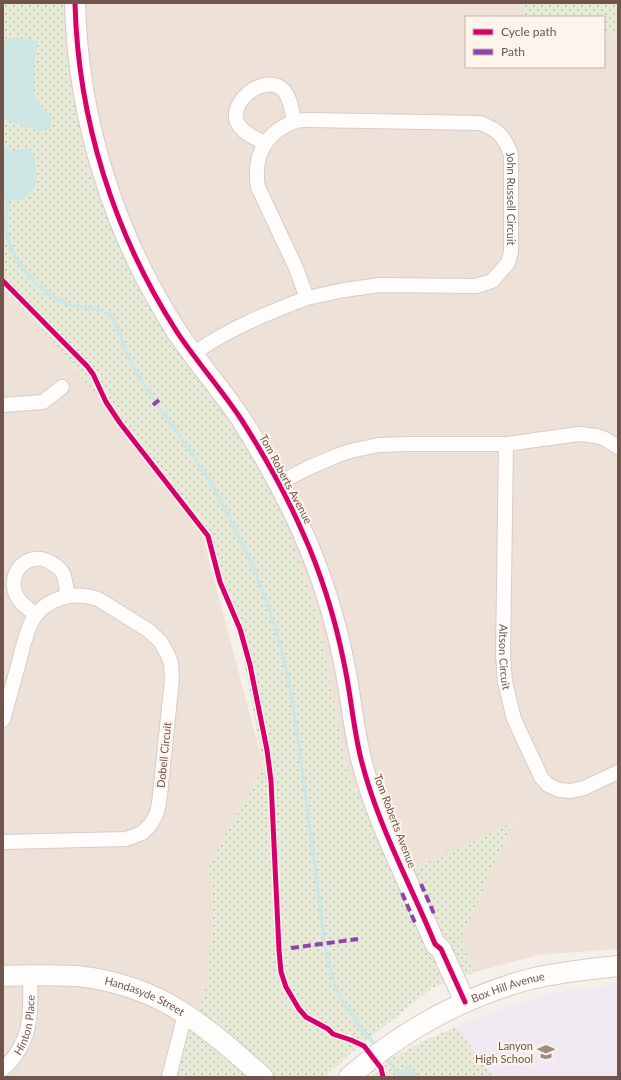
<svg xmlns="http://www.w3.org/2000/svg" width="621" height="1080" font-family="Lato,sans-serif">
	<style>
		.residential { fill: #eee1d8 }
		.education { fill: #f0e9f1 }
		.grass { fill: url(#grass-dots) }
		.water { fill: #cee6e4 }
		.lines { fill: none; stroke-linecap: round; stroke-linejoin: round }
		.stream { stroke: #cee6e4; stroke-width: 3.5 }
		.street-casing { stroke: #d5cdc9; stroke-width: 16 }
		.secondary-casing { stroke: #d4cbc7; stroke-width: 22 }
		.street { stroke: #fefdfc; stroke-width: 14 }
		.secondary { stroke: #fefdfc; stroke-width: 20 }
		.quiet { stroke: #8e44ad; stroke-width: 4; stroke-dasharray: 8 4; stroke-linecap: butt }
		.cycleway-casing { stroke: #fdf4ec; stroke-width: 8 }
		.cycleway { stroke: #d6006c; stroke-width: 5 }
		.labels { text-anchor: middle; stroke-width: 4; stroke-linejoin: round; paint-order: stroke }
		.street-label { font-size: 11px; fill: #71554d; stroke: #fdf4ec }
		.poi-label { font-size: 11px; fill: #71554d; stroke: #fdf4ec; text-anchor: end }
	</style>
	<defs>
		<pattern id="grass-dots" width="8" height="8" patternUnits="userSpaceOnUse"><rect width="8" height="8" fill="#e6ead6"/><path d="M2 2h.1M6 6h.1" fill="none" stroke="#bfc0b0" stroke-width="1.8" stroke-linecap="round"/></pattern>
	</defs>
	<rect width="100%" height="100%" fill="#f6f0ea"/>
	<g class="residential">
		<path d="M64 3H525L524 17H466V67H604V30L618 38V949L538 955 475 972 461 940 513 822 397 877 347 771 317 612 181 354 133 278 88 168 63 48Z"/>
		<path d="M3 291 25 309 103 403 202 534 264 768 209 863 213 916 207 987 170 1077H3Z"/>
	</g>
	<path class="education" d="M618 984V1077H493L456 1027 514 1004 553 993Z"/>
	<g class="grass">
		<path d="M3 3H64L63 48 88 169 133 278 181 354 272 486 317 612 347 771 397 877 513 822 461 940 475 972 432 988 351 1053 325 1077H170L207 986 213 916 209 863 264 768 238 628 220 592 204 538 105 406 25 309 3 291Z"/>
		<path d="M525 3H618V38L604 30V17H524Z"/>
		<path d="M456 1027 493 1077H370L394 1057 428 1039Z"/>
	</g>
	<g class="water">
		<path d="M16 37 38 41 34 65V96L52 119 50 128 41 132 3 119V44L4 40Z"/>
		<path d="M3 147 13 152 27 147 34 153 37 178 34 189 22 200 9 199 3 195Z"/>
		<path d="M409 1065 419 1077H394Z"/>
	</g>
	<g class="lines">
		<g class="stream">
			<path d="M8 195C9 205 5 215 6 225 8 258 36 291 66 303 77 307 101 308 108 314 117 321 124 349 130 360 146 392 169 420 189 450 205 474 221 498 233 524 257 571 277 626 288 678 297 723 302 769 308 815 314 859 320 903 325 947 328 961 331 976 337 990 347 1011 362 1029 376 1046"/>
			<path d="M384 1056 401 1077"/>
		</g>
		<g class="street-casing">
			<g id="street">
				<path d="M265 143C258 139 249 136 243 130 218 108 266 68 285 92 291 100 292 112 294 122"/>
				<path id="s1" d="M193 354C228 329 267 313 307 298L296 268 258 187C253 157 264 134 293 122 298 120 304 120 309 120L480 123C499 130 504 136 511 155V252L508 263 492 281 476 286 380 285 344 290 307 298"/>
				<path d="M3 405 43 402 62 387"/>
				<path id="s2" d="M506 444 503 655 505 682 514 719 541 777 548 785 559 790 571 791 584 788 618 772"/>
				<path d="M279 483 308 468 336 456 350 451 379 445 408 444H506L579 434 597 436 605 439 618 447"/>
				<path d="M36 615C30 610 22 605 18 598 3 574 30 547 53 564 56 566 60 568 62 572 66 578 66 589 68 596"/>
				<path d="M3 720C8 702 13 684 18 666 22 651 25 633 33 619 47 597 75 591 98 599L148 630 160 641 168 655 171 663 172 679 159 804 156 815 150 825 142 833 126 839 3 842"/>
				<path id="s3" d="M3 1069C33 1042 31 1012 30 975"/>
				<path d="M169 1077 185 1014"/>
			</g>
		</g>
		<g class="secondary-casing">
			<g id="secondary">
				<path d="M75 3C78 120 114 234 177 332 197 362 221 389 241 419 264 455 285 492 302 531 321 573 335 618 344 663 351 695 353 727 361 759 377 824 410 883 435 944L441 949 465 1002"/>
				<path id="s4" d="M3 976C27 975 52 975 76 976 113 979 154 993 185 1014 213 1032 238 1055 263 1077"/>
				<path id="s5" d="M349 1077C401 1032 463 997 530 979 559 972 589 969 618 966"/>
			</g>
		</g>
		<use href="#street" class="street"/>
		<use href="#secondary" class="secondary"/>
		<g class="quiet">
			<path d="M153 405 159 400"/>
			<path d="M421 884 435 916"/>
			<path d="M402 893 416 925"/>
			<path d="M291 948 358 939"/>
		</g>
		<g class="cycleway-casing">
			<g id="cycleway">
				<path d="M75 3C78 120 114 234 177 332 197 362 221 389 241 419 264 455 285 492 302 531 321 573 335 618 344 663 351 695 353 727 361 759 377 824 410 883 435 944L441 949 465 1002"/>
				<path d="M3 281 87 366 93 374 106 402 120 423 208 536 220 582 240 629 250 665 267 750 271 781 279 950 281 972 286 987 299 1009 306 1017 328 1029 333 1034 351 1040 364 1046 381 1068 383 1077"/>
			</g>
		</g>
		<use href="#cycleway" class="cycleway"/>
	</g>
	<defs>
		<g id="school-bare" transform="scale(1.38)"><path d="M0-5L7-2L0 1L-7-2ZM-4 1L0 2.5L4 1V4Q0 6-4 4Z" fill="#a08b84" stroke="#fdf4ec" stroke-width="2.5" paint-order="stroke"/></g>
	</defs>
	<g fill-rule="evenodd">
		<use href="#school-bare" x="546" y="1052"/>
	</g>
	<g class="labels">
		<g class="street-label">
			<text dy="4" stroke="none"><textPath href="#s1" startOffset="607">John Russell Circuit</textPath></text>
			<text transform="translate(286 479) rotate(62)" y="4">Tom Roberts Avenue</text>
			<text dy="4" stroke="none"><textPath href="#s2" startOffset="213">Altson Circuit</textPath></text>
			<text transform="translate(164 755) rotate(-84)" y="4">Dobell Circuit</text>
			<text transform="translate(395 821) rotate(69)" y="4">Tom Roberts Avenue</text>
			<text dy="4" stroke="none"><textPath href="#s5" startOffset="184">Box Hill Avenue</textPath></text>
			<text dy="4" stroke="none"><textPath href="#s4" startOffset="145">Handasyde Street</textPath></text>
			<text dy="4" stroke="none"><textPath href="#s3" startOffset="51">Hinton Place</textPath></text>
		</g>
		<g class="poi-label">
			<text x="533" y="1050">Lanyon<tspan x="533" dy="13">High School</tspan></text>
		</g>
	</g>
	<rect width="621" height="1080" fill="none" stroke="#71554d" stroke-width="8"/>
	<rect x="465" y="16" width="140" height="52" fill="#fdf4ec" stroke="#c5b4ac"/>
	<rect x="473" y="29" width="20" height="6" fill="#d6006c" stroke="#c5b4ac"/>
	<text x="501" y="36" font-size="12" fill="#71554d">Cycle path</text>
	<rect x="473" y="49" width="20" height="6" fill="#8e44ad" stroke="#c5b4ac"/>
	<text x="501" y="56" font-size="12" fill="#71554d">Path</text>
</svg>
